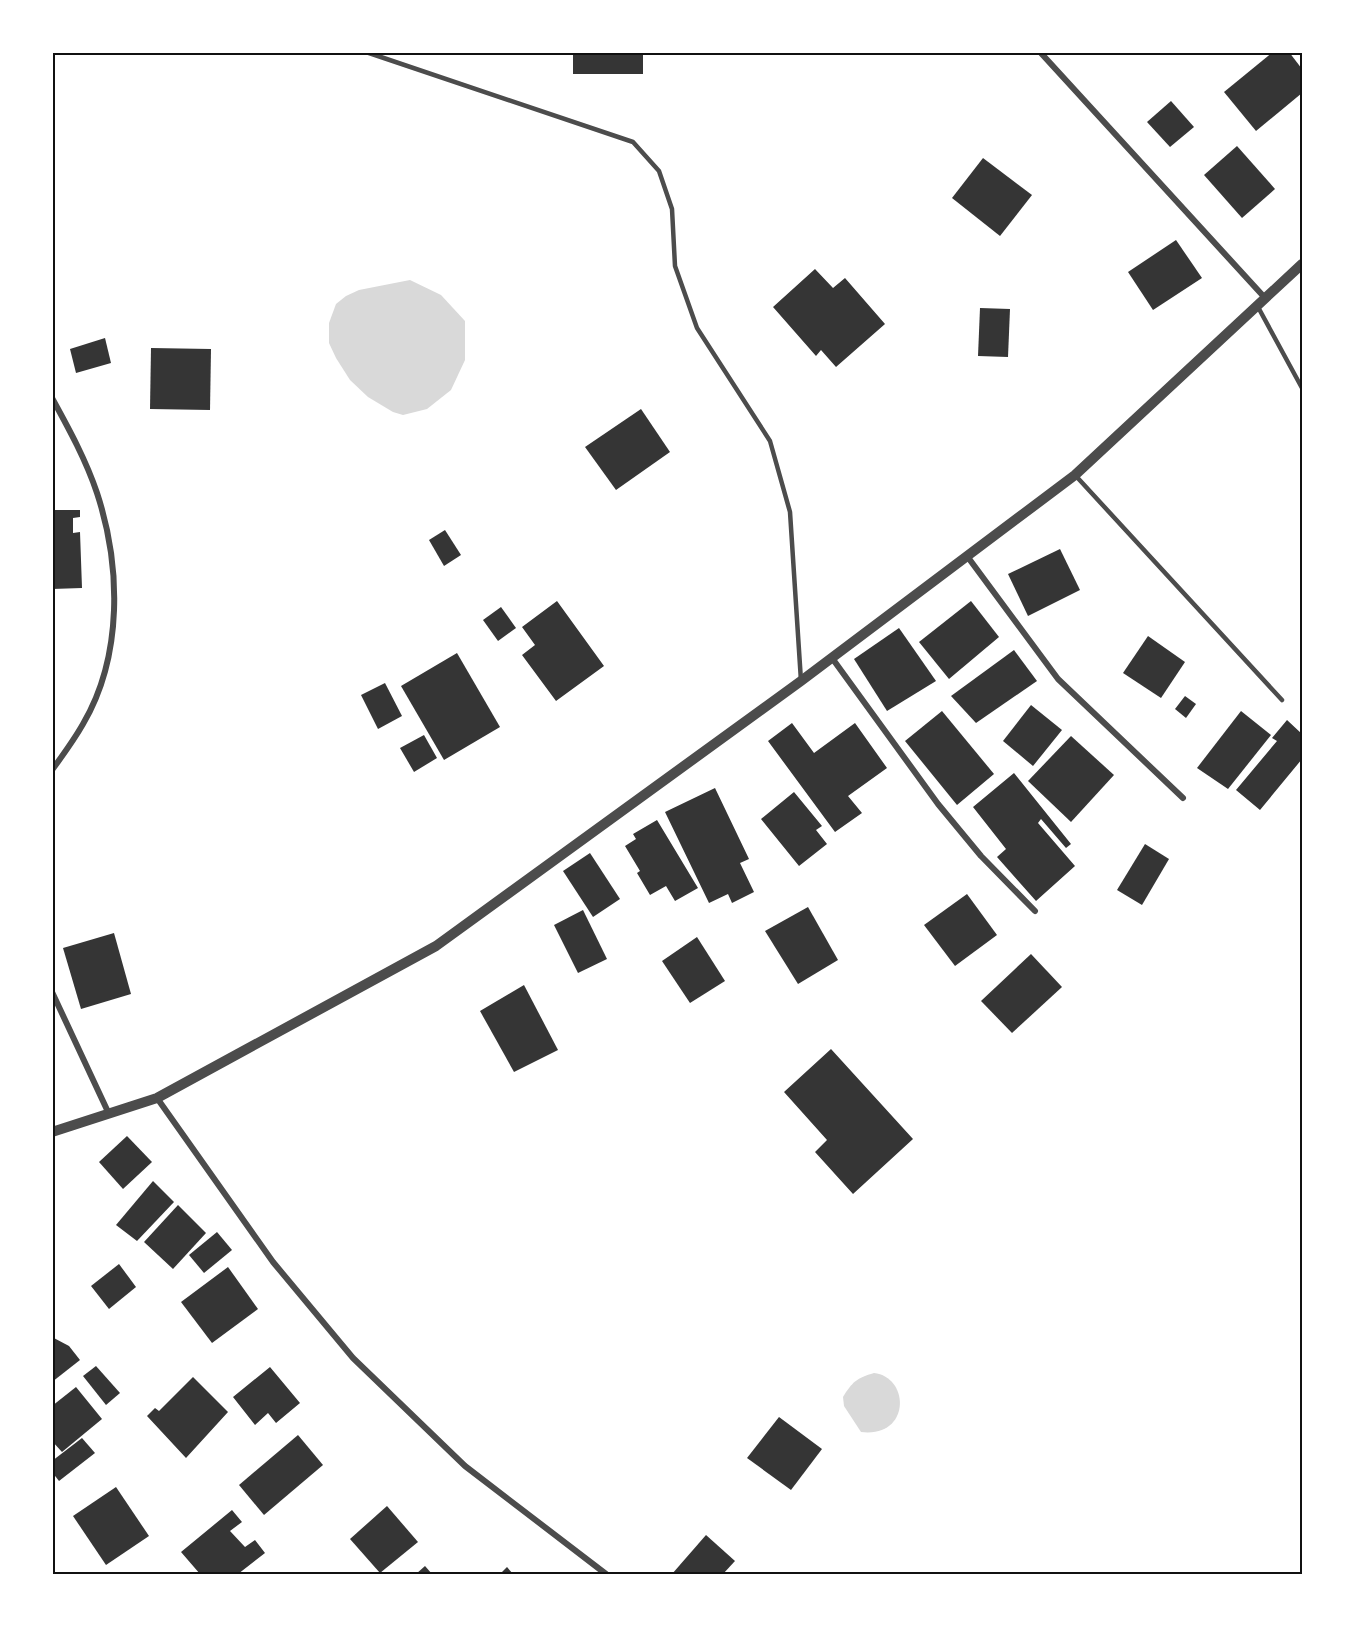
<svg xmlns="http://www.w3.org/2000/svg" width="1355" height="1627" font-family="Overpass,sans-serif">
	<style>
		.water { fill: #d9d9d9 }
		.building { fill: #353535 }
		.lines { fill: none; stroke-linecap: round; stroke-linejoin: round }
		.service { stroke: #4c4c4c; stroke-width: 4.5 }
		.minor { stroke: #4c4c4c; stroke-width: 6 }
		.tertiary { stroke: #4c4c4c; stroke-width: 10 }
		.neatline { fill: none; stroke: #111; stroke-width: 2 }
	</style>
	<rect width="100%" height="100%" fill="#fff"/>
	<g class="water">
		<path d="M410 280 441 295 465 321V360L451 390 427 409 403 415 393 412 368 397 350 380 336 358 329 343V323L336 304 346 296 359 290Z"/>
		<path d="M874 1373C910 1377 911 1438 861 1432L844 1406 843 1397C852 1382 857 1378 874 1373Z"/>
	</g>
	<g class="building">
		<rect x="573" y="52" width="70" height="22"/>
		<path d="M1273 52H1289L1302 69V93L1256 131 1224 92Z"/>
		<path d="M1171 101 1194 127 1170 147 1147 122Z"/>
		<path d="M1237 146 1275 189 1242 218 1204 175Z"/>
		<path d="M983 158 1032 195 1000 236 952 198Z"/>
		<path d="M1176 240 1202 278 1153 310 1128 272Z"/>
		<path d="M815 269 833 288 845 278 885 324 836 367 821 350 816 356 773 307Z"/>
		<path d="M980 308 1010 309 1008 357 978 356Z"/>
		<path d="M105 338 111 363 76 373 70 349Z"/>
		<path d="M151 348 211 349 210 410 150 409Z"/>
		<path d="M641 409 670 452 616 490 585 447Z"/>
		<path d="M52 510H80V517L73 518V533L80 532 82 588 52 589Z"/>
		<path d="M445 530 461 555 444 566 429 540Z"/>
		<path d="M1060 549 1080 590 1028 616 1008 574Z"/>
		<path d="M557 601 604 666 556 701 522 655 535 645 522 627Z"/>
		<path d="M971 601 999 637 949 679 919 642Z"/>
		<path d="M501 607 516 628 498 641 483 620Z"/>
		<path d="M899 628 936 681 887 711 854 659Z"/>
		<path d="M1148 636 1185 662 1161 698 1123 673Z"/>
		<path d="M1014 650 1037 681 976 723 951 696Z"/>
		<path d="M457 653 500 727 444 760 401 686Z"/>
		<path d="M385 683 402 716 378 729 361 695Z"/>
		<path d="M1185 696 1196 704 1186 718 1175 709Z"/>
		<path d="M1031 705 1062 730 1033 766 1003 741Z"/>
		<path d="M942 711 994 774 957 805 905 741Z"/>
		<path d="M1241 711 1271 735 1228 789 1197 768Z"/>
		<path d="M1287 720 1302 734V759L1260 810 1236 790 1277 741 1272 738Z"/>
		<path d="M792 723 814 753 855 723 887 768 848 796 862 813 835 832 768 741Z"/>
		<path d="M424 735 437 758 414 772 400 748Z"/>
		<path d="M1071 736 1114 775 1071 822 1028 781Z"/>
		<path d="M1014 773 1071 844 1066 848 1041 819 1038 823 1075 866 1036 901 997 857 1006 849 973 807Z"/>
		<path d="M715 788 749 859 740 863 754 892 732 903 728 894 709 903 665 812Z"/>
		<path d="M794 792 822 826 816 830 827 844 799 866 761 819Z"/>
		<path d="M657 820 698 888 675 901 666 886 650 895 637 873 640 871 625 846 636 839 633 834Z"/>
		<path d="M1145 844 1169 859 1142 905 1117 890Z"/>
		<path d="M590 853 620 899 593 917 563 871Z"/>
		<path d="M967 894 997 935 955 966 924 925Z"/>
		<path d="M808 907 838 960 798 984 765 931Z"/>
		<path d="M583 910 607 959 578 973 554 925Z"/>
		<path d="M114 933 131 994 81 1009 63 948Z"/>
		<path d="M697 937 725 981 690 1003 662 961Z"/>
		<path d="M1031 954 1062 987 1012 1033 981 1001Z"/>
		<path d="M524 985 558 1050 514 1072 480 1011Z"/>
		<path d="M831 1049 913 1139 853 1194 815 1152 827 1140 784 1092Z"/>
		<path d="M127 1136 152 1162 123 1189 99 1162Z"/>
		<path d="M153 1181 174 1202 137 1241 116 1225Z"/>
		<path d="M178 1205 206 1233 173 1269 144 1242Z"/>
		<path d="M217 1232 232 1250 204 1273 189 1255Z"/>
		<path d="M119 1264 136 1287 109 1309 91 1286Z"/>
		<path d="M228 1267 258 1309 212 1343 181 1302Z"/>
		<path d="M52 1337 69 1346 80 1360 52 1382Z"/>
		<path d="M96 1366 120 1393 106 1405 83 1376Z"/>
		<path d="M270 1367 300 1403 276 1423 268 1413 255 1425 233 1397Z"/>
		<path d="M193 1377 228 1412 186 1458 147 1416 155 1408 159 1411Z"/>
		<path d="M76 1387 102 1419 62 1452 52 1441V1406Z"/>
		<path d="M779 1417 822 1449 791 1490 747 1458Z"/>
		<path d="M298 1435 323 1465 264 1515 239 1485Z"/>
		<path d="M82 1438 95 1453 59 1481 52 1472V1461Z"/>
		<path d="M116 1487 149 1536 106 1565 73 1516Z"/>
		<path d="M387 1506 418 1542 380 1573 350 1539Z"/>
		<path d="M232 1510 242 1522 230 1531 245 1547 255 1540 265 1553 238 1574H200L181 1552Z"/>
		<path d="M706 1535 735 1561 723 1574H672Z"/>
		<path d="M425 1566 432 1574H416Z"/>
		<path d="M507 1567 513 1574H500Z"/>
	</g>
	<g class="lines">
		<g class="service">
			<path d="M366 52 633 142 659 171 672 209 675 266 697 328 770 441 790 512 801 681"/>
			<path d="M1258 307 1302 388"/>
			<path d="M1075 475 1282 700"/>
		</g>
		<g class="minor">
			<path d="M1040 52 1266 299"/>
			<path d="M52 398C69 429 86 460 97 493 121 566 123 656 83 724 74 740 63 755 52 770"/>
			<path d="M967 556 1058 679 1183 798"/>
			<path d="M832 658 938 804 981 856 1035 911"/>
			<path d="M52 992 109 1114"/>
			<path d="M157 1098 273 1262 353 1358 465 1466 606 1574"/>
		</g>
		<path class="tertiary" d="M52 1132 157 1098 436 946 801 681 1075 475 1302 264"/>
	</g>
	<rect width="1355" height="1627" fill="none" stroke="#ffffff" stroke-width="108"/>
	<rect x="54" y="54" width="1247" height="1519" class="neatline"/>
</svg>
